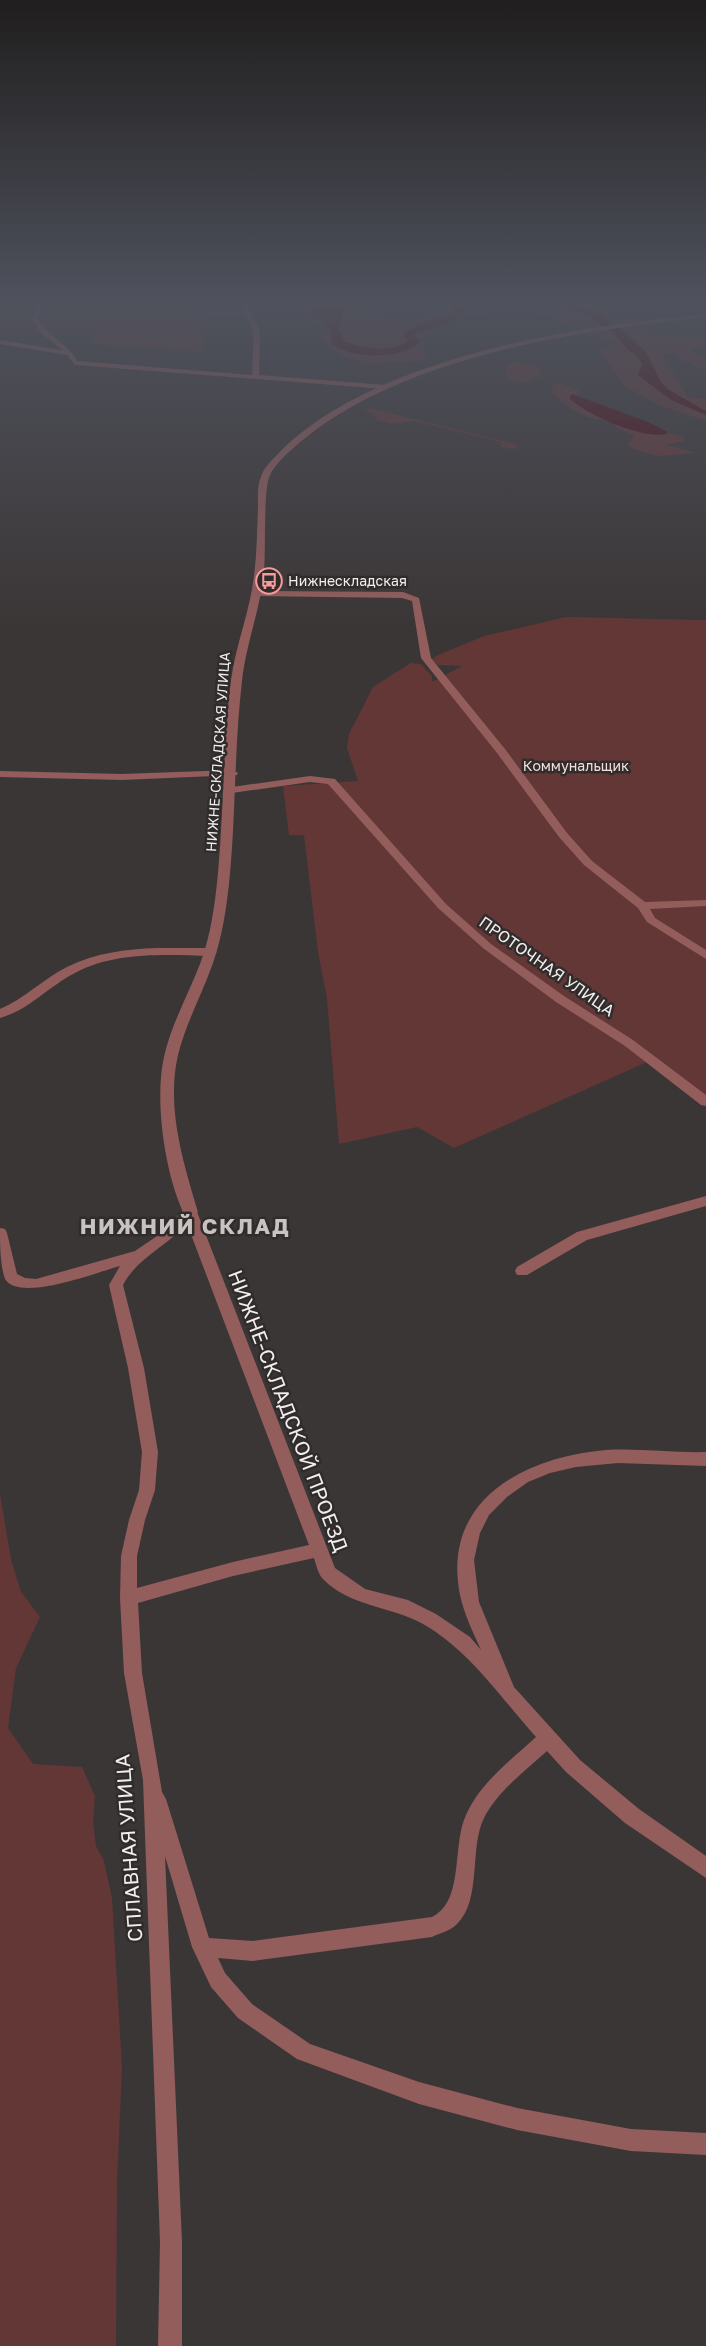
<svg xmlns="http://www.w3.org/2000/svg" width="706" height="2346" font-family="'Golos Text',sans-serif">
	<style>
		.green { fill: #623736 }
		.water { fill: #4c0810 }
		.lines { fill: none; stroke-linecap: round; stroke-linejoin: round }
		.river { fill: #4c0810; fill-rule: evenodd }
		.minor { fill: #935d5c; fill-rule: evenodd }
		.tertiary { fill: #935d5c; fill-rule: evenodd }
		.labels { text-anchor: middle; stroke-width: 5; stroke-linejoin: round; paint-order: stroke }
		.far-poi-label { font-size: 14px; fill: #f1eeee; stroke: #312c2c; text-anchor: start }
		.far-street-label { font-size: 14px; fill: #f1eeee; stroke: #312c2c }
		.far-park-label { font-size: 14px; fill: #f4dddc; stroke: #312c2c }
		.street-label { font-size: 16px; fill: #f1eeee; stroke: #312c2c }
		.near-street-label { font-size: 20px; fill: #f1eeee; stroke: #312c2c }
		.district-label { font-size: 22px; font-weight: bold; letter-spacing: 1.5px; fill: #c8c2c1; stroke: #312c2c }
	</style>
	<rect width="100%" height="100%" fill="#3b3636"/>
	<g class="green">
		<path d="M0 298H238L247 317 203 318V352L89 343 97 332C65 331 32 336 0 331Z"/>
		<path d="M269 298H297L312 309 308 312 312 313 311 317 326 323 314 324 298 308Z"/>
		<path d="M341 298C357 298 366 298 375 312 393 320 416 320 433 311L436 305 431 298H560L608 307 613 311 610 319 672 316 582 326 591 320 562 324C552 308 481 312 464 317 449 322 436 329 420 332L426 355 420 361 364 364 363 362C347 359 329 351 321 336L322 332H336L343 306 349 303 346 298Z"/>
		<path d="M654 323 655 324 645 329 648 333 671 337H706V343L693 349V353L706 359V371L681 359 677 354H666L663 357C671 371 680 382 688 397L706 399V421L659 405 624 386 600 352 602 347 615 344 614 340 580 333Z"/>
		<path d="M515 362 537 366 542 375 528 383 510 380 505 372 508 365Z"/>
		<path d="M558 383 579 390 578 395 572 394 584 409 605 419C588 423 562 404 551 391L553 385Z"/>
		<path d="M370 408 514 444 518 447 514 449 500 447 502 443 497 441 414 421 392 424 376 420 375 414 364 411Z"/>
		<path d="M618 424 648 434H666L667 432 684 437V441L667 445 696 453 657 456 631 448 628 445 634 436 612 425Z"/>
		<path d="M566 617 706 620V1100L647 1062 454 1148 417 1127 339 1144 327 998 318 952 304 835H289L283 786 358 781 347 748 349 734 373 687 411 663 421 664 432 676V682L462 666 438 665 431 660 436 656 484 636Z"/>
		<path d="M0 1494 11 1559 21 1592 40 1617 16 1668 8 1728 33 1764 82 1767 95 1796 93 1822 96 1846 104 1861 112 1898 122 2068 117 2181 116 2346H0Z"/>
	</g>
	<g class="water">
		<path d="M297 298H341L353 301 350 303 353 306H343L342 322 336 333 322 325 326 323 319 318H310L313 315 306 312 312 309 302 307 301 300Z"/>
		<path d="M618 327 646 352 661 382 669 390 706 411V415L671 400 638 375 642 364C634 349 618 345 612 328Z"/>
		<path d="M572 394 648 422 667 432 666 434C641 439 587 415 569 398Z"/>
	</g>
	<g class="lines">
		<g class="river">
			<path d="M445 298 465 301 463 315 442 326 417 332 415 335 421 341C404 360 349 360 331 343L330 333 336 330 342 333 343 341C361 348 391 354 408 341L403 335C412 324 438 320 452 313L455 304Z"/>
			<path d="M504 298C558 298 605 303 640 349L630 352 615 334 583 313 509 301Z"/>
		</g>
		<g class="minor">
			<path d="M38 298H44L38 319C48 337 68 343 77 361L252 375 254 332 238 298H244L260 332 259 375 385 385 388 387 385 389 75 365 67 355 0 344V340L62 350 41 333 32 319Z"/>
			<path d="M257 591 403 592 419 598 431 658 505 749 567 833 592 861 645 902 706 900V906L650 909 655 918 706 950V959L647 922 638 908 584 865 559 837 497 753 421 658 412 601 402 598 254 596V592Z"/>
			<path d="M233 770 238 773 237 775 122 780 0 777V771L122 774Z"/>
			<path d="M310 776 335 779 446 904 491 944 564 996 633 1040 706 1095V1106L701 1105 625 1046 556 1002 483 948 438 908 328 784 310 782 232 793 227 790 232 787Z"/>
			<path d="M157 948H211L217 952 211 956C166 955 116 951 75 973 49 986 29 1010 0 1018V1009C24 999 43 979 67 967 95 953 126 949 157 948Z"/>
			<path d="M706 1196V1206L587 1240 527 1275H517L515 1271 517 1267 577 1232Z"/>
			<path d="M190 1207 197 1212 335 1568 365 1589 408 1600 436 1614 470 1637 481 1650C473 1632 464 1614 460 1595 441 1499 525 1457 606 1450 639 1448 673 1453 706 1452V1466L618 1463 576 1467 550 1473 528 1482 507 1497 489 1515 480 1533 474 1560 479 1602 514 1687 580 1760 639 1809 706 1856V1878L625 1823 566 1772 547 1751C525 1771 498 1791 484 1818 469 1848 482 1900 457 1924 450 1931 440 1933 432 1937L253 1961 218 1958 225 1973 252 2004 310 2044 419 2082 517 2108 631 2129 706 2133V2155L631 2151 517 2130 419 2104 297 2059 238 2018 211 1987 192 1947 165 1856 182 2242V2346H158L160 2242 143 1780 124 1673 120 1598 121 1556 129 1520 139 1490 142 1452 128 1368 109 1285 120 1266C97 1272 20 1303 5 1279 0 1265 0 1243 0 1228L5 1229 7 1233 17 1274 25 1278 36 1279 135 1251 163 1232 185 1208ZM187 1224 309 1545 233 1562 137 1588V1556L145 1520 155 1490 158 1452 144 1368 123 1285C137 1258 167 1246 187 1224ZM314 1558C316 1564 318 1574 323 1579 350 1607 391 1606 423 1624 469 1650 501 1698 536 1737 509 1762 477 1785 464 1820 453 1850 463 1902 432 1917L253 1941 209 1938 166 1799 162 1792 142 1673 138 1603 233 1576Z"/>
		</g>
		<path class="tertiary" d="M706 314V318C580 329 404 357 304 439 292 449 277 461 270 475 263 489 266 552 264 573 260 610 246 644 242 681 234 749 236 817 229 884 226 911 222 937 213 963 202 994 186 1023 178 1055 166 1107 183 1162 198 1212L195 1216H185C165 1176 154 1100 164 1057 171 1025 188 995 200 964 211 935 215 904 218 873 224 808 223 743 231 680 236 644 250 611 254 576 257 553 257 530 258 507 258 498 257 485 261 477 263 469 270 462 275 457 367 358 578 325 706 314Z"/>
	</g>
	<linearGradient id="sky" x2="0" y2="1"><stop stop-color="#201e1e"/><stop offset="0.48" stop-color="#4f525d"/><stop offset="1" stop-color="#4f525d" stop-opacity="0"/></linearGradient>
	<rect width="706" height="626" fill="url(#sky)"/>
	<defs>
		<g id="bus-ring" transform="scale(1.35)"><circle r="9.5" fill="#312c2c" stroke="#f59b99" stroke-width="1.5"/><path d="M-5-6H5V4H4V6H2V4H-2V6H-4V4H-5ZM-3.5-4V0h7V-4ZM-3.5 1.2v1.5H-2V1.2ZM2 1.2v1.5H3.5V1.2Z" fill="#f59b99"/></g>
	</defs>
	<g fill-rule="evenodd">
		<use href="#bus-ring" x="269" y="581"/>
	</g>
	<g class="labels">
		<g class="far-poi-label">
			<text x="288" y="586">Нижнескладская</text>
		</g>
		<g class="far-street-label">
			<text transform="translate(218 752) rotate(-86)" y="5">НИЖНЕ-СКЛАДСКАЯ УЛИЦА</text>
		</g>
		<g class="far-park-label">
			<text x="576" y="771">Коммунальщик</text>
		</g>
		<g class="street-label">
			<text transform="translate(547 966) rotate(35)" y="6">ПРОТОЧНАЯ УЛИЦА</text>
		</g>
		<g class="near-street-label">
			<text transform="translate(288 1411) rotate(69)" y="7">НИЖНЕ-СКЛАДСКОЙ ПРОЕЗД</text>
			<text transform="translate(129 1848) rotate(-94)" y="7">СПЛАВНАЯ УЛИЦА</text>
		</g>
		<g class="district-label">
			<text x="185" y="1234">НИЖНИЙ СКЛАД</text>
		</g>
	</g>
</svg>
